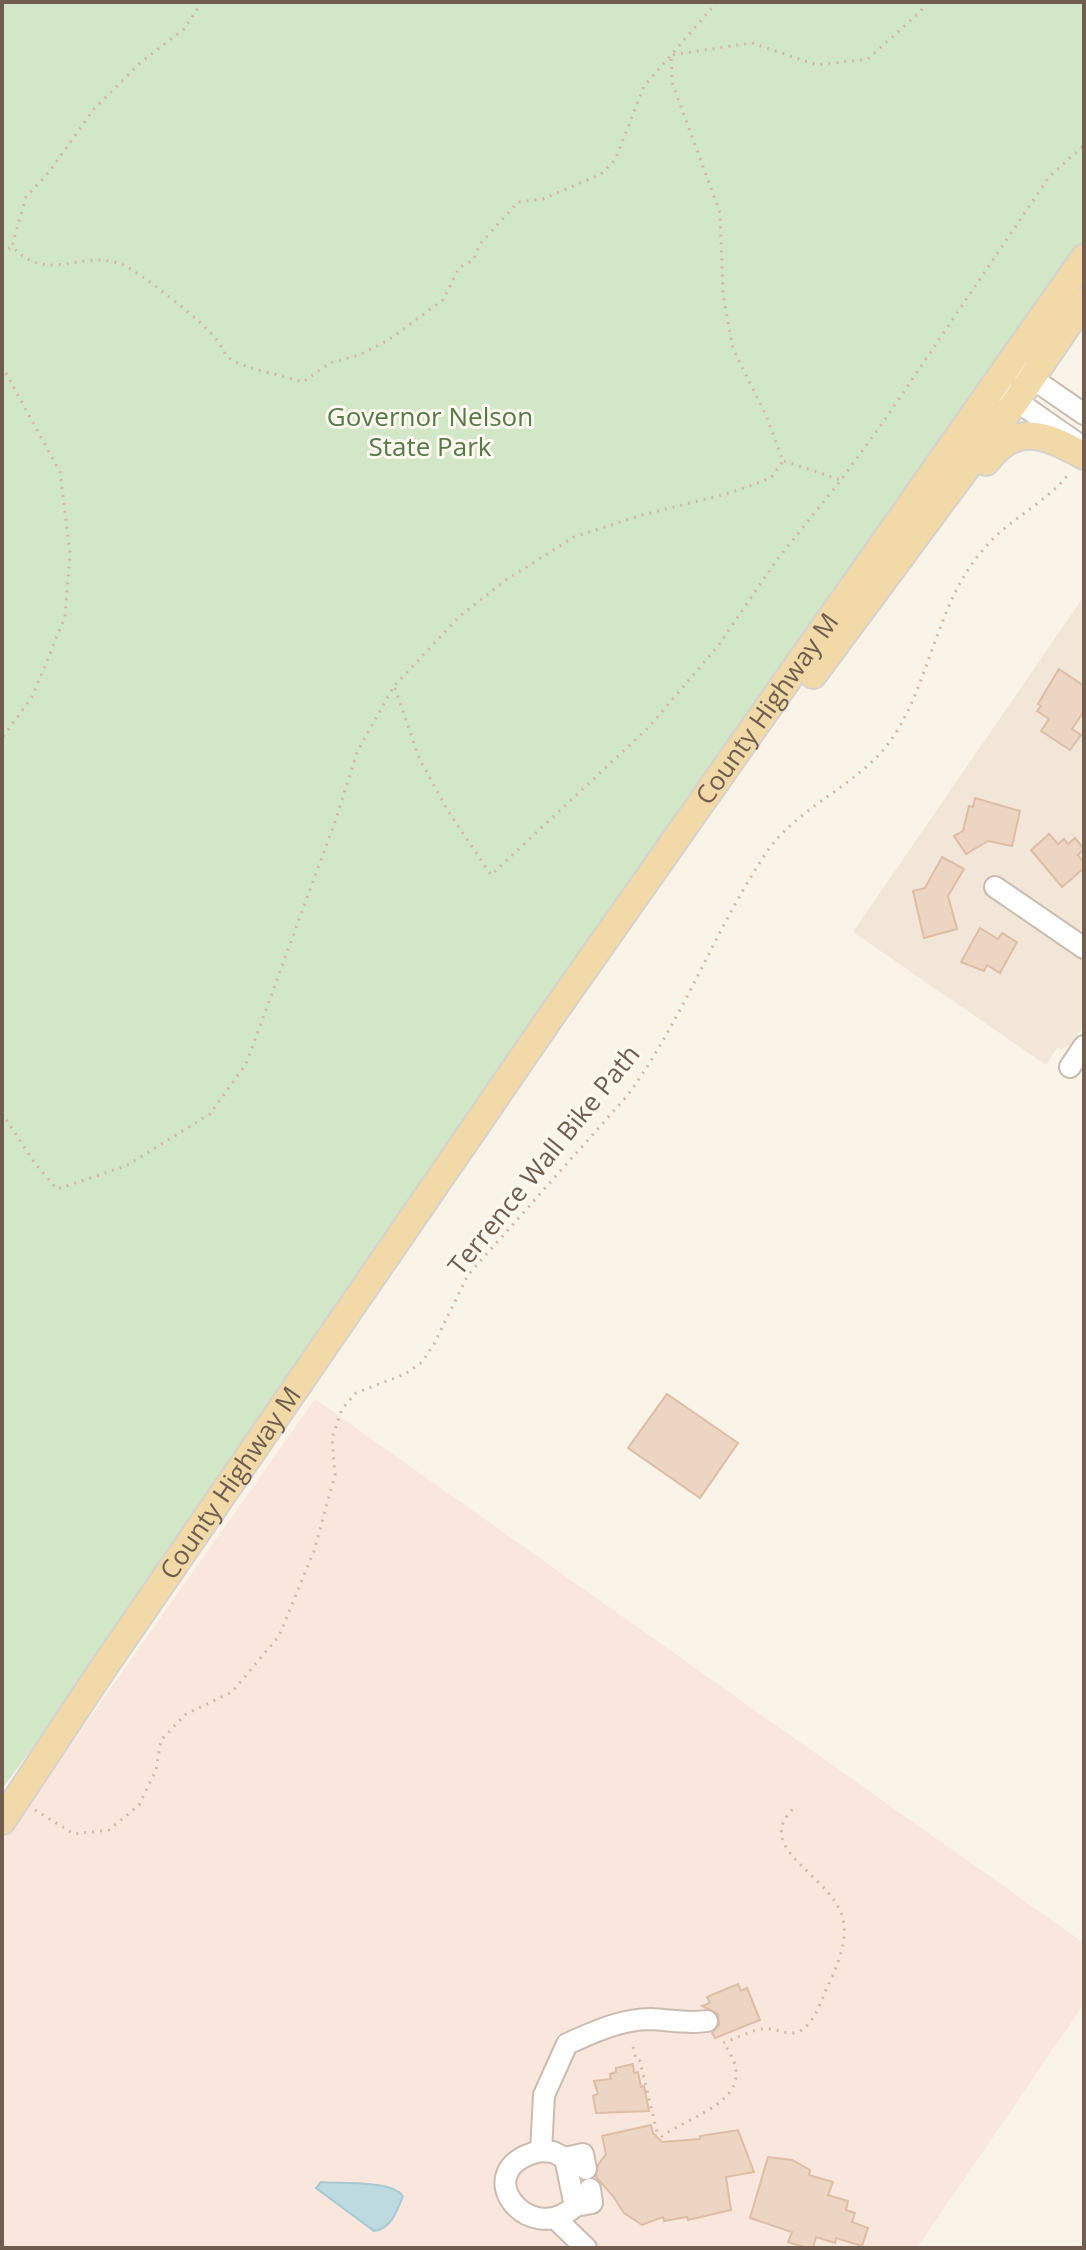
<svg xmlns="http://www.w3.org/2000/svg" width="1086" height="2250" font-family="'Open Sans',sans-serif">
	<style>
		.residential { fill: #f1e6d7 }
		.commercial { fill: #f9e7dd }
		.green { fill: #d2e6c8 }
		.water { fill: #bedae1; stroke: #a6c9d2; stroke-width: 2 }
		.building { fill: #ecd5c2; stroke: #ddbda5; stroke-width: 2 }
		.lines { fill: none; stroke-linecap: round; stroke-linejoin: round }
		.minor-casing { stroke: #cbbcaf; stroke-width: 24 }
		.major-casing { stroke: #d7d2ce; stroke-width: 30 }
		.path { stroke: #d1b9a6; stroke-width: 3; stroke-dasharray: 2 6; stroke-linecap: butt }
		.minor { stroke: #fff; stroke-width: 20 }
		.major { stroke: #f1daa8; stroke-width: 26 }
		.labels { text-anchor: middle; stroke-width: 6; stroke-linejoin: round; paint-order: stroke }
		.park-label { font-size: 26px; fill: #567a4b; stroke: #fdf8ee }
		.street-label { font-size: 26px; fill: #715d4f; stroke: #fdf8ee }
	</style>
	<rect width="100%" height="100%" fill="#faf4e8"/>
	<path class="residential" d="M1084 596V1025L1070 1045 1061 1049 1057 1048 1046 1065 853 932Z"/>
	<path class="commercial" d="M315 1399 1084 1943V2004L917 2248H2V1842Z"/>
	<path class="green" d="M2 2H1084V250L57 1715 2 1789Z"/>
	<path class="water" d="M321 2182C341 2184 391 2180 403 2196 397 2211 391 2229 374 2231L316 2188Z"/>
	<g class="building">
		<path d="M1059 669 1084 686V711L1072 729 1081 735 1070 750 1041 731 1049 719 1037 711 1041 706 1038 704Z"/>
		<path d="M975 798 1020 811 1012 846 988 841 966 854 954 836 963 831 969 806 973 807Z"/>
		<path d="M1049 834 1058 844 1064 839 1068 844 1075 838 1084 849 1078 855 1084 863V868L1062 887 1031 850Z"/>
		<path d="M942 857 964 869 948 896 957 929 924 938 913 891 925 888Z"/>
		<path d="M980 928 998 939 1002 933 1017 942 1000 973 987 965 984 971 961 962Z"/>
		<path d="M667 1394 738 1443 700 1498 628 1448Z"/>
		<path d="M738 1984 741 1991 747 1988 760 2020 715 2038 712 2033 719 2025 718 2014 702 2006 710 2003 707 1997Z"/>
		<path d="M633 2064 634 2073 638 2072 641 2087 644 2086 649 2111 596 2113 593 2096 598 2094 594 2081 611 2079 610 2074 616 2072V2068Z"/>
		<path d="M651 2125 653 2133 662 2142 700 2139V2136L738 2130 754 2172 726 2177 731 2210 688 2220 687 2217 664 2221 663 2217 642 2225 624 2213 613 2196 596 2177 598 2165 606 2154 602 2136Z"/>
		<path d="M768 2157 792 2160 810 2170 809 2175 833 2182 828 2195 848 2201 846 2210 855 2213 852 2222 868 2228 862 2246 836 2238 835 2243 816 2237 813 2248H807L788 2242 792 2232 750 2218Z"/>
	</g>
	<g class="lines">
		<g class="minor-casing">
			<g id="minor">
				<path d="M1020 370 1084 414"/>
				<path d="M1005 393 1077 443"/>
				<path d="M995 887 1084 948"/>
				<path d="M1070 1067 1084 1046"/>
				<path d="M541 2151 544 2095 567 2044C594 2032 621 2019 651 2019 671 2020 688 2024 707 2021"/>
				<path d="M541 2151 553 2152 565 2158 575 2206C529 2250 464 2168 541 2151Z"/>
				<path d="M565 2158 583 2154 586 2169"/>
				<path d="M575 2206 592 2203 590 2189"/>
				<path d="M559 2222 586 2248"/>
			</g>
		</g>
		<g class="major-casing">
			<g id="major">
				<path d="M986 462C1016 421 1047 435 1084 456"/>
				<path d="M813 675 1016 401 1084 301"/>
				<path id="s1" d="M2 1821 100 1673 552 1015 1084 258"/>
			</g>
		</g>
		<g class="path">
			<path d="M202 2 184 29 140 63 94 109 49 172 26 197 12 246C46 285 81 249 121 264 138 270 208 326 217 340 222 347 224 355 232 360 250 370 282 375 303 382L330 363 359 355 387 341 443 300 459 268 473 260 480 244 518 202 543 199 601 174 615 160 644 86 717 2"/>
			<path d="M2 254 12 246"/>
			<path d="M2 366 60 472 70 553 65 617 32 697 2 738"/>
			<path d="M784 461 841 480"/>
			<path d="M395 688 419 758 448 811 491 875 648 728 718 646 776 561 841 480 884 421 1049 177 1084 145"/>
			<path d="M2 1113 34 1162 57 1189 126 1166 210 1114 246 1064 336 819 357 752 394 686 460 616 506 580 574 537 642 515 730 493 771 478 783 461 765 413 733 349 723 294 720 213 672 82 671 55 752 43 817 65 868 59 921 11 926 2"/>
			<path d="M35 1810 74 1834 109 1830 139 1805 156 1770 161 1740 186 1714 232 1692 279 1636 314 1551 335 1475 332 1438 342 1409 356 1393 405 1374 422 1362 434 1344 468 1275 627 1096C683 1020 714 931 766 853 797 807 854 788 888 744 923 699 934 624 966 573 978 554 992 538 1010 524 1030 508 1055 493 1070 472"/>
			<path d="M633 2047 636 2060 640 2061 657 2132 662 2136C696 2113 765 2097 723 2043 735 2039 751 2030 763 2029 776 2027 787 2037 800 2031 814 2023 820 2004 826 1990 835 1971 846 1947 844 1926 841 1877 747 1851 795 1807"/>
		</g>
		<use href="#minor" class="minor"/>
		<use href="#major" class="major"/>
	</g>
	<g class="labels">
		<g class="park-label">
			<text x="430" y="426">Governor Nelson<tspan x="430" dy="30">State Park</tspan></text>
		</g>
		<g class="street-label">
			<text dy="9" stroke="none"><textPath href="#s1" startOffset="1350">County Highway M</textPath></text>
			<text transform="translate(544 1160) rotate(-51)" y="9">Terrence Wall Bike Path</text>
			<text dy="9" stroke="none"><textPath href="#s1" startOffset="408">County Highway M</textPath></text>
		</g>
	</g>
	<rect width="1086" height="2250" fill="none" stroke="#715d4f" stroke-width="8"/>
</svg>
